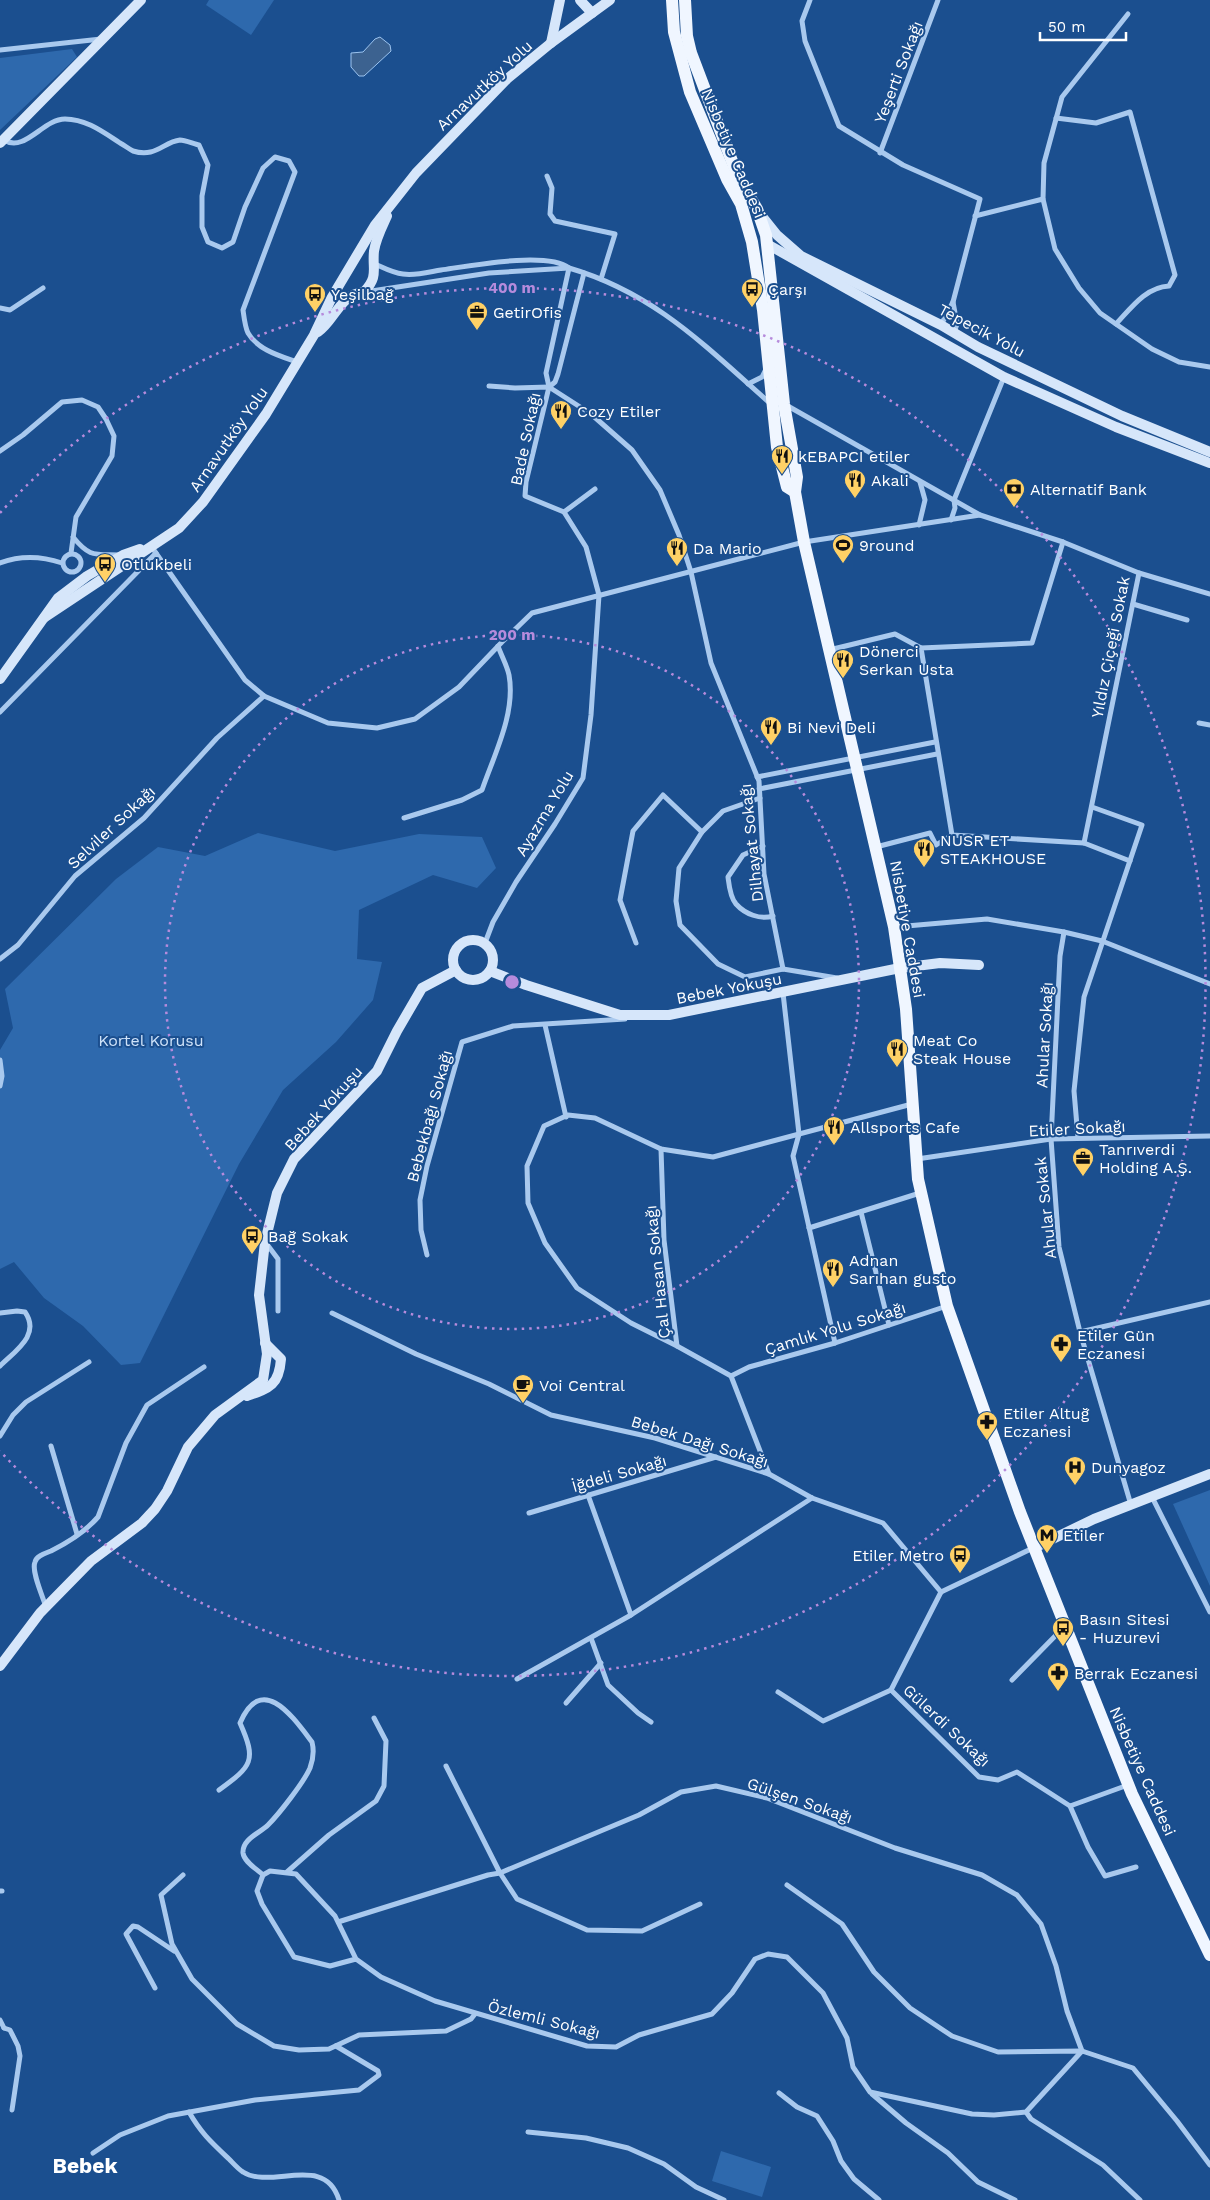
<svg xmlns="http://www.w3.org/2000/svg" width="1210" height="2200" font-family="'Work Sans',sans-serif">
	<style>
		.green { fill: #2e69ad }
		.water { fill: #3c6290; stroke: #9cc4f0 }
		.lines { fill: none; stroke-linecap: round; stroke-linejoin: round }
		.street { stroke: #a9c9ee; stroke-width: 5 }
		.secondary { stroke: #d6e6fa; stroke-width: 10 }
		.primary { stroke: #f0f6ff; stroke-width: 12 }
		.ring { fill: none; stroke: #b68bdc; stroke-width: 2.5; stroke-dasharray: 2.5 5 }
		.labels { text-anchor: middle; stroke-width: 4; stroke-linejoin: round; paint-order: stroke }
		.street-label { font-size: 16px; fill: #fff; stroke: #1b4f8f }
		.poi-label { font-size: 16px; fill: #fff; stroke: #1b4f8f; text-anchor: start }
		.park-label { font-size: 16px; fill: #cfe3fa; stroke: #1b4f8f }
		.district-label { font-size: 21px; font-weight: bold; fill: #fff; stroke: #1b4f8f }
		.centre { fill: #b68bdc; stroke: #1b4f8f; stroke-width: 2.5 }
		.ring-label { font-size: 15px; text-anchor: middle; font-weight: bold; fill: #b68bdc; stroke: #1b4f8f; stroke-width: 4; stroke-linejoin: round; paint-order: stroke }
	</style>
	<rect width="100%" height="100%" fill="#1b4f8f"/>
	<g class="green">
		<path d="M209 0H274L251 35 206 5Z"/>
		<path d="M72 49 77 57 0 130V58Z"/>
		<path d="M258 833 335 851 419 834 482 837 496 868 477 888 433 875 359 910 357 959 382 962 373 1000 336 1042 283 1090 239 1164 140 1363 121 1365 83 1326 44 1298 14 1262 0 1269V1050L13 1028 5 989 116 879 158 847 205 856Z"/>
		<path d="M1210 1490V1586L1173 1504Z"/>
		<path d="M721 2151 771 2167 762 2197 712 2181Z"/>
	</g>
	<path class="water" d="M380 37 390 45 391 51 364 76H359L351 67V53L363 52 375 39Z"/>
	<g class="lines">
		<g class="street">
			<path d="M810 0 802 21 805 41 839 126 903 165 980 199 953 302 941 325"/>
			<path d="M0 50 101 39"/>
			<path d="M1056 118 1096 123 1130 112 1175 275 1169 286C1146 287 1131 308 1116 324"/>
			<path d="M4 140C25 153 43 119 65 119 86 119 103 132 120 143 124 145 129 149 133 151 156 158 163 142 180 140 185 140 194 144 199 145L208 165 202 196V227L208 242 222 248 233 242 245 207 263 168 275 157 289 161 295 172 243 310C244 317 245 327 248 333 258 350 280 356 297 362"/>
			<path d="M880 153 938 0"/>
			<path d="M547 176 552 188 550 214 555 221 615 234 601 279"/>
			<path d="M1043 199 1044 163 1062 97 1128 14"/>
			<path d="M975 216 1043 199 1055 249 1079 288 1100 313 1152 349 1179 362 1210 367"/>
			<path d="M375 264C384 268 393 273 403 274 415 276 429 272 441 270 469 266 547 251 569 268 655 293 706 347 771 404"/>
			<path d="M365 292 489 273 569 268"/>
			<path d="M953 302 957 324 954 333"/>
			<path d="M0 308 10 310 43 288"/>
			<path d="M748 384 762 377 766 369"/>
			<path d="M489 386 515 388 549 387 591 414 632 450 660 490 679 535 691 572 711 663 759 781 764 874 783 969"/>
			<path d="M549 387 555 382 558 374 584 273"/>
			<path d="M786 405 980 515 1063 542 1139 573 1210 594"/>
			<path d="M0 451 23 435 62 402 82 400 98 407 106 419 114 436 112 456 76 517 71 553"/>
			<path d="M564 512 595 489"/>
			<path d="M951 520 955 508 954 500 1004 377"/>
			<path d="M919 525 925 500 920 482"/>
			<path d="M73 537C90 558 95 554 120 555"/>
			<path d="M1063 542 1032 643 921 648 952 835 1084 843 1130 861"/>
			<path d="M151 546 245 680 264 696 328 723 377 728 415 719 459 687 502 642 532 613 804 542 980 515"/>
			<circle cx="72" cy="563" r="9"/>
			<path d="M0 563C21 555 41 556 62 563"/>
			<path d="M1133 604 1187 620"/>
			<path d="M829 650 895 634 921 648"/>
			<path d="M0 712 156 553"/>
			<path d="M1199 723 1210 725"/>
			<path d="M757 777 935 742"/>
			<path d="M759 789 937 754"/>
			<path d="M760 798 723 811 702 832 679 868 676 901 680 925 718 964 745 977 783 969 837 978"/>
			<path d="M404 818 462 800 482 790C494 755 516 713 509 675 507 665 501 655 498 646"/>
			<path d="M1084 843 1139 573"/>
			<path d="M763 846 743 855 728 877C729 885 730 897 736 904 745 914 760 920 773 916"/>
			<path d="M876 847 930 833 936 845 952 835"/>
			<path d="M895 927 987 919 1064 932 1102 941 1210 984"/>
			<path d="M1064 932 1060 956 1051 1139 1059 1247 1080 1332 1131 1505"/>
			<path d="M485 943 493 922 516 882 555 824 583 778 591 715 599 595 586 547 564 512 525 496 526 482 549 387 546 373 569 268"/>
			<path d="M636 943 620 900 633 831 663 795 702 832"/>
			<path d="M0 959 18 945 75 876 144 818 217 738 264 696"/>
			<path d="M783 993 799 1134 793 1156 835 1343"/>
			<path d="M545 1025 566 1117"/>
			<path d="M0 1060 2 1076 0 1086"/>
			<path d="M1078 1138 1074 1091 1084 997 1142 825 1092 807"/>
			<path d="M661 1149 664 1240 677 1346 731 1376 769 1474"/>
			<path d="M917 1159 1051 1139 1210 1136"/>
			<path d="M861 1212 889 1325"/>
			<path d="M809 1228 920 1193"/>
			<path d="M266 1243 278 1259V1311"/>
			<path d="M427 1255 421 1230 420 1200 427 1166 462 1042 513 1026 625 1019"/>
			<path d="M0 1313 17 1311 25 1312C41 1335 15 1351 0 1366"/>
			<path d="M332 1313 416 1354 489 1384 551 1415 655 1438 769 1474 812 1498 883 1523 941 1592"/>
			<path d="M1080 1332 1210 1302"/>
			<path d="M677 1346 631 1323 577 1288 545 1243 528 1203 527 1166 544 1126 568 1115 595 1118 661 1149 713 1157 912 1104"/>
			<path d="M731 1376 749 1367 835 1343 947 1306"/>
			<path d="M0 1436 13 1415 26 1402 89 1362"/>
			<path d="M51 1446 77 1534"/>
			<path d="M588 1495 631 1615"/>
			<path d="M1152 1497 1210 1612"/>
			<path d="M529 1513 716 1457"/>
			<path d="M941 1592 1033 1548"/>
			<path d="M46 1607C43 1597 31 1571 35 1562 36 1556 46 1553 51 1551 67 1543 86 1531 98 1517L126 1443 147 1405 204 1367"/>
			<path d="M591 1638 608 1685 638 1713 651 1722"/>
			<path d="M517 1679 631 1615 812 1498"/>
			<path d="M1012 1680 1064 1627"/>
			<path d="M891 1690 979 1777 998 1780 1017 1772 1070 1806 1128 1785"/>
			<path d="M891 1690 941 1592"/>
			<path d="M778 1692 823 1721 891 1690"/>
			<path d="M566 1703 601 1663"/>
			<path d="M446 1766 500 1873 517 1899 587 1930 642 1931 700 1904"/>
			<path d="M219 1790C252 1766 257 1761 240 1723 262 1672 293 1717 312 1742 314 1750 313 1760 310 1768 304 1782 279 1814 268 1825 260 1833 242 1839 243 1853 244 1862 257 1869 263 1875"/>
			<path d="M1070 1806 1088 1847 1105 1876 1136 1867"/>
			<path d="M287 1872 329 1835 376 1801 384 1786 386 1741 374 1718"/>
			<path d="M183 1875 161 1895 172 1944 192 1979 237 2024 274 2046 299 2050 329 2049 359 2035 446 2031 471 2019 475 2014"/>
			<path d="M787 1885 842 1924 874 1972 910 2008 952 2036 998 2052 1082 2051 1133 2068 1177 2121 1210 2165"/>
			<path d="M0 1891H2"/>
			<path d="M338 1922 488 1875 500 1873 639 1815 681 1792 716 1786 767 1798 895 1848 982 1875 1017 1895 1041 1924 1056 1966 1067 2011 1082 2051 1026 2112 994 2115 972 2114 870 2092 853 2067 847 2038 823 1993 787 1957 768 1954 755 1959 732 1993 712 2014 639 2035 616 2047 587 2046 435 2001 381 1977 356 1959 335 1916 296 1874 270 1871 263 1875 257 1891 262 1904 294 1957 330 1966 356 1959"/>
			<path d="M155 1988 126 1934 133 1926 138 1927 174 1951"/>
			<path d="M0 2020 4 2028"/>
			<path d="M4 2028 10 2030 18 2046 20 2056 12 2110"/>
			<path d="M779 2093 797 2107 817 2116 833 2141 841 2161 854 2179 879 2200"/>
			<path d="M872 2094 906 2123 948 2153 978 2182 1015 2200"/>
			<path d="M189 2112C201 2133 211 2142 229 2159 233 2163 238 2169 243 2172 271 2190 325 2153 339 2200"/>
			<path d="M1026 2112 1031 2119 1103 2165 1140 2200"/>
			<path d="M528 2132 586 2138 628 2148 664 2164 696 2187 724 2200"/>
			<path d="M93 2153 120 2135 168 2116 255 2100 359 2090 379 2075 378 2071 336 2046"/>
		</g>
		<g class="secondary">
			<path d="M580 0 592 13"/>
			<path d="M551 43 560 0"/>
			<path d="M0 143 141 0"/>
			<path d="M761 215 777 235 801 256 941 325 978 347 1122 416 1210 452"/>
			<path d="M767 244 1004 377 1116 427 1210 463"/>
			<path d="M318 332C335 320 340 294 364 292 379 276 372 270 374 251 376 238 382 227 387 216"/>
			<path d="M45 617 179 528 203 502 266 414 314 335 332 297 375 225 416 173 507 79 551 43 610 0"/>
			<path d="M0 679 58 598 87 576 123 555 140 549"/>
			<circle cx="473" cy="960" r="20"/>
			<path d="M490 971 526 985 620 1015H669L900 968 940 963 979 965"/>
			<path d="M247 1396C270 1388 279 1385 281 1359L265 1343"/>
			<path d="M1034 1548 1094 1519 1210 1474"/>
			<path d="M0 1666 40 1613 91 1561 142 1523 155 1509 167 1491 188 1447 215 1415 263 1380 267 1354 259 1295 265 1242 277 1193 294 1159 377 1071 397 1031 422 988 456 970"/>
		</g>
		<g class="primary">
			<path d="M672 0 674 32 690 92 727 179 741 204 752 242 763 310 777 447 787 487 795 492"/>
			<path d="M685 0 687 36 691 53 738 177 757 209 766 235 784 404 797 477 795 492 804 542 894 927 906 1009 918 1179 947 1306 1020 1512 1132 1794 1210 1955"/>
		</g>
	</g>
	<g class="ring">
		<circle cx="512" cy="982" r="347"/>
		<path d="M0 513A694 694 0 1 1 0 1451"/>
	</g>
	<defs>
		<g id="bus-pin" transform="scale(1.125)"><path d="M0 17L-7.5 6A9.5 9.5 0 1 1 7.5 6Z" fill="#ffd166" stroke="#1b4f8f"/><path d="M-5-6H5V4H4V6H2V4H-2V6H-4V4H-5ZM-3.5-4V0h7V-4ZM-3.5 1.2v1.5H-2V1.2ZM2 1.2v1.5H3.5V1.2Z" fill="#111"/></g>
		<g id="office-pin" transform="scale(1.125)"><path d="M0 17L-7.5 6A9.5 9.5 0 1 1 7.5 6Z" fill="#ffd166" stroke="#1b4f8f"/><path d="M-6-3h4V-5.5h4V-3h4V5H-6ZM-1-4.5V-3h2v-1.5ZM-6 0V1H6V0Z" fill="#111"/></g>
		<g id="restaurant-pin" transform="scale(1.125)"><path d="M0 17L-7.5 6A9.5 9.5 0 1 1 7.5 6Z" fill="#ffd166" stroke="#1b4f8f"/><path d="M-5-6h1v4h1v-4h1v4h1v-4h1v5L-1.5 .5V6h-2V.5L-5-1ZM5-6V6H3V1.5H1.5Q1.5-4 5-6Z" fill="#111"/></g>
		<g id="bank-pin" transform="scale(1.125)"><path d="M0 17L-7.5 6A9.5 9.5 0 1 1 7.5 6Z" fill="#ffd166" stroke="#1b4f8f"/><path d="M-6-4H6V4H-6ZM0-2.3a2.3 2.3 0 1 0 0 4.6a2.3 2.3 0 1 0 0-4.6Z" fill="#111"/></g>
		<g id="stadium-pin" transform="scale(1.125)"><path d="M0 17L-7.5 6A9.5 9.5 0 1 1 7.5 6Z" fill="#ffd166" stroke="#1b4f8f"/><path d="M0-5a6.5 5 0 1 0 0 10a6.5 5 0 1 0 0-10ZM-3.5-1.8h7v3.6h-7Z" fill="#111"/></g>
		<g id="pharmacy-pin" transform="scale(1.125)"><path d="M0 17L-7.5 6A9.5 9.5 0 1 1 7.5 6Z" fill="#ffd166" stroke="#1b4f8f"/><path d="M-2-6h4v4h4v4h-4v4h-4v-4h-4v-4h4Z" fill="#111"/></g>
		<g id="cafe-pin" transform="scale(1.125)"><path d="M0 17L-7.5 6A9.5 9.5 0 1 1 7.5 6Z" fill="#ffd166" stroke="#1b4f8f"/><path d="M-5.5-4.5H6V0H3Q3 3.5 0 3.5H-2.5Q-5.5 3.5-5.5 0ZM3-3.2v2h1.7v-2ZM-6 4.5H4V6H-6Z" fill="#111"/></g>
		<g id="hospital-pin" transform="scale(1.125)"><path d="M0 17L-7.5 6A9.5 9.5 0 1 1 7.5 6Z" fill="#ffd166" stroke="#1b4f8f"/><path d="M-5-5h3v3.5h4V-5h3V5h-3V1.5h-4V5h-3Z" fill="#111"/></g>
		<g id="metro-pin" transform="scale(1.125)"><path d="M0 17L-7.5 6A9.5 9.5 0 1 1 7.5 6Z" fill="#ffd166" stroke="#1b4f8f"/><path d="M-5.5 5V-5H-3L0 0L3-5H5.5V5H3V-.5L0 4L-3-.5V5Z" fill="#111"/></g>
	</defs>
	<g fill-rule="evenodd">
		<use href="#bus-pin" x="752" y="289"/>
		<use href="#bus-pin" x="315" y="294"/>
		<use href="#office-pin" x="477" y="312"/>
		<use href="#restaurant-pin" x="561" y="411"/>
		<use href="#restaurant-pin" x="782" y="456"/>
		<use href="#restaurant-pin" x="855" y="480"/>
		<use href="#bank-pin" x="1014" y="489"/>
		<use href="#stadium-pin" x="843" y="545"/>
		<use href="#restaurant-pin" x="677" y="548"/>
		<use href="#bus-pin" x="105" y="564"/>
		<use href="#restaurant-pin" x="843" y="660"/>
		<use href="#restaurant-pin" x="771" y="727"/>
		<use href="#restaurant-pin" x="924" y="849"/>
		<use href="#restaurant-pin" x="897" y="1049"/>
		<use href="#restaurant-pin" x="834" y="1127"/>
		<use href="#office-pin" x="1083" y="1158"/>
		<use href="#bus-pin" x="252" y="1236"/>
		<use href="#restaurant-pin" x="833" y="1269"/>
		<use href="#pharmacy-pin" x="1061" y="1344"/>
		<use href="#cafe-pin" x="523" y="1385"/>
		<use href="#pharmacy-pin" x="987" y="1422"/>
		<use href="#hospital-pin" x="1075" y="1467"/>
		<use href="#metro-pin" x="1047" y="1535"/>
		<use href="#bus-pin" x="960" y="1555"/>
		<use href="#bus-pin" x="1063" y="1628"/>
		<use href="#pharmacy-pin" x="1058" y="1673"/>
	</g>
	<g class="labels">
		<g class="street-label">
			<text transform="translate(898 72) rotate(-69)" y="6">Yeşerti Sokağı</text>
			<text transform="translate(484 85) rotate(-43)" y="6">Arnavutköy Yolu</text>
			<text transform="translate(734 153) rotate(67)" y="6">Nisbetiye Caddesi</text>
			<text transform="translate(982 330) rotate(28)" y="6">Tepecik Yolu</text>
			<text transform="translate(228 439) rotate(-55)" y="6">Arnavutköy Yolu</text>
			<text transform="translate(525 439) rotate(-78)" y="6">Bade Sokağı</text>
			<text transform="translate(1110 647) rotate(-79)" y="6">Yıldız Çiçeği Sokak</text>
			<text transform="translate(544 813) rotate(-59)" y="6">Ayazma Yolu</text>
			<text transform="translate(111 827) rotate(-43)" y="6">Selviler Sokağı</text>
			<text transform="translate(751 843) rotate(-96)" y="6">Dilhayat Sokağı</text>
			<text transform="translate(908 929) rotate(80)" y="6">Nisbetiye Caddesi</text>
			<text transform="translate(729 988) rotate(-11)" y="6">Bebek Yokuşu</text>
			<text transform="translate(1044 1035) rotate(-87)" y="6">Ahular Sokağı</text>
			<text transform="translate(323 1108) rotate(-48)" y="6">Bebek Yokuşu</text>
			<text transform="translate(429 1116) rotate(-75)" y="6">Bebekbağı Sokağı</text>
			<text transform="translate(1077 1128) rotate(-3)" y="6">Etiler Sokağı</text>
			<text transform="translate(1045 1208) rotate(-96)" y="6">Ahular Sokak</text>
			<text transform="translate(657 1272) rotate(-96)" y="6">Çal Hasan Sokağı</text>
			<text transform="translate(835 1328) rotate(-17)" y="6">Çamlık Yolu Sokağı</text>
			<text transform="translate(700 1441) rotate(17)" y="6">Bebek Dağı Sokağı</text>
			<text transform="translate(619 1473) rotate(-16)" y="6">İğdeli Sokağı</text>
			<text transform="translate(947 1725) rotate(43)" y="6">Gülerdi Sokağı</text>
			<text transform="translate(1143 1771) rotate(66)" y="6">Nisbetiye Caddesi</text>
			<text transform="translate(800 1800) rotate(19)" y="6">Gülşen Sokağı</text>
			<text transform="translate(544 2019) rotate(14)" y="6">Özlemli Sokağı</text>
		</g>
		<g class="poi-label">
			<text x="768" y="295">Çarşı</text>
			<text x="331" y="300">Yeşilbağ</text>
			<text x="493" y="318">GetirOfis</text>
			<text x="577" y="417">Cozy Etiler</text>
			<text x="798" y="462">kEBAPCI etiler</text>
			<text x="871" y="486">Akali</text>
			<text x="1030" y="495">Alternatif Bank</text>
			<text x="859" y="551">9round</text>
			<text x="693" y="554">Da Mario</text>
			<text x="121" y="570">Otlukbeli</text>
			<text x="859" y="657">Dönerci<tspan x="859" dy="18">Serkan Usta</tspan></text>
			<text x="787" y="733">Bi Nevi Deli</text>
			<text x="940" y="846">NUSR ET<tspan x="940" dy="18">STEAKHOUSE</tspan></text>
			<text x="913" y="1046">Meat Co<tspan x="913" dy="18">Steak House</tspan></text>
			<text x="850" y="1133">Allsports Cafe</text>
			<text x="1099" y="1155">Tanrıverdi<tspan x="1099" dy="18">Holding A.Ş.</tspan></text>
			<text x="268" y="1242">Bağ Sokak</text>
			<text x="849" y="1266">Adnan<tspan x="849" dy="18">Sarıhan gusto</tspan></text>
			<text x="1077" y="1341">Etiler Gün<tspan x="1077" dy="18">Eczanesi</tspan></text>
			<text x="539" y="1391">Voi Central</text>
			<text x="1003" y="1419">Etiler Altuğ<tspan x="1003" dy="18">Eczanesi</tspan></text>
			<text x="1091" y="1473">Dunyagoz</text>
			<text x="1063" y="1541">Etiler</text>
			<text x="944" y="1561" text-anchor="end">Etiler Metro</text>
			<text x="1079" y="1625">Basın Sitesi<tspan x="1079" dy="18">- Huzurevi</tspan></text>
			<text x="1074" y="1679">Berrak Eczanesi</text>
		</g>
		<g class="park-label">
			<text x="151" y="1046">Kortel Korusu</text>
		</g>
		<g class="district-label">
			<text x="85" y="2173">Bebek</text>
		</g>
	</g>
	<circle cx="512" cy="982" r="8" class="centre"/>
	<g class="ring-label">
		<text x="512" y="293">400 m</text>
		<text x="512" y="640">200 m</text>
	</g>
	<path d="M1040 32v8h86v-8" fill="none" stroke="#ffffff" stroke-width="2.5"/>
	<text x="1048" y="32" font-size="15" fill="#ffffff" stroke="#1b4f8f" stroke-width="4" paint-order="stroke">50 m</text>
</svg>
